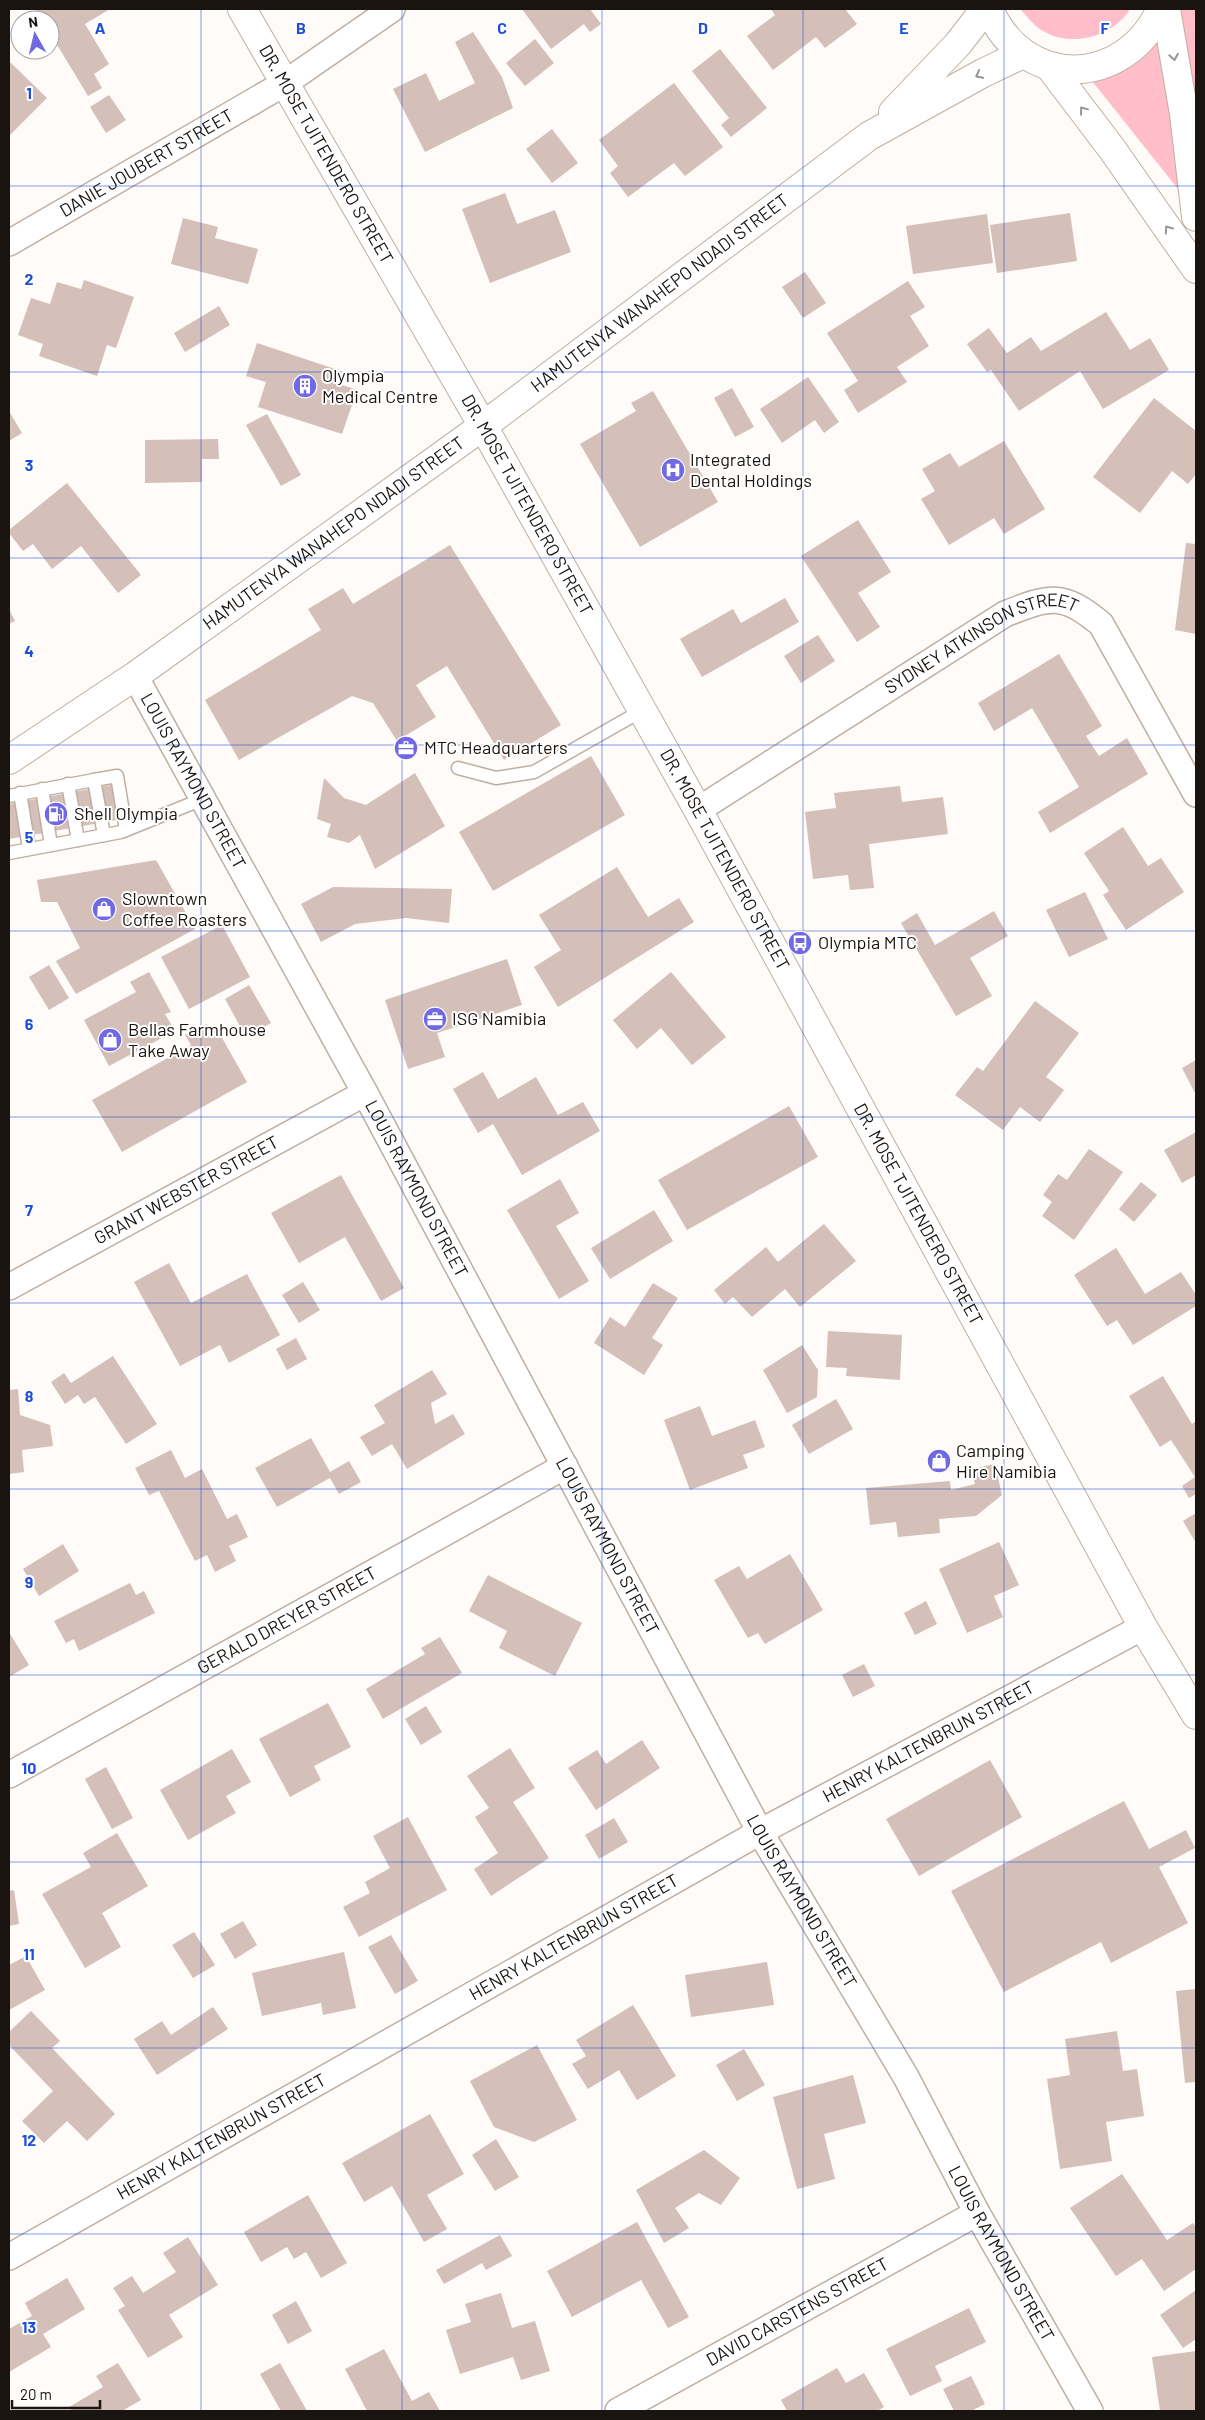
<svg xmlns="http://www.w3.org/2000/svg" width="1205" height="2420" font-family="Barlow,sans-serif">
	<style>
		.green { fill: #ffbec9 }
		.building { fill: #d4bfb9 }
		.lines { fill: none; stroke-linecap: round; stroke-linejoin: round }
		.lane-casing { stroke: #beafa2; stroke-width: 15 }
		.street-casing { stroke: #beafa2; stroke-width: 28 }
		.secondary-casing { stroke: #beafa2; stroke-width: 30 }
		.lane { stroke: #fff; stroke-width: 12 }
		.street { stroke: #fff; stroke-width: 25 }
		.secondary { stroke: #fff; stroke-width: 28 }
		.oneway { stroke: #989593 }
		.grid { fill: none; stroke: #1d4ed8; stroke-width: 1; stroke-opacity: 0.55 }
		.labels { text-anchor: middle; stroke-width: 4; stroke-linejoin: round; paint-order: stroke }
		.street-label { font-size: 18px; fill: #191410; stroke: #fff }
		.poi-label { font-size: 18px; fill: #191410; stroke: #fff; text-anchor: start }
		.grid-label { font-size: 16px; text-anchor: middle; font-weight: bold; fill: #1d4ed8; stroke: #fff; stroke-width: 4; stroke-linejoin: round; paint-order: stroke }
	</style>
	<rect width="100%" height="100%" fill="#fefbf8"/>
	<g class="green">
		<path d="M1020 9H1130C1112 39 1064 50 1036 26 1030 21 1025 14 1020 9Z"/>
		<path d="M1166 9H1196V225Z"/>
		<path d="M1162 40 1186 199 1092 81 1111 74Z"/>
	</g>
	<g class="building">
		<path d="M35 9H110L85 24 109 64 94 74 102 88 88 96 50 33V20H42Z"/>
		<path d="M522 9H590L601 24 590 32 584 24 551 49Z"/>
		<path d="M771 9H845L857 24 825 48 816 37 773 70 747 36 775 15Z"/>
		<path d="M473 32 502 77 513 108 425 152 393 89 426 73 439 101 475 83 455 42Z"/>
		<path d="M535 39 554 63 525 86 506 63Z"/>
		<path d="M720 49 767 108 731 137 721 125 729 118 692 71Z"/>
		<path d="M9 61 47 98 9 136Z"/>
		<path d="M674 83 723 147 685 176 674 163 628 197 610 173 618 166 599 140Z"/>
		<path d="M109 95 126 120 106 133 90 107Z"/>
		<path d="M552 129 578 163 552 183 526 149Z"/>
		<path d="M505 193 517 224 555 210 571 252 490 283 462 209Z"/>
		<path d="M1070 213 1077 261 997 273 990 225Z"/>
		<path d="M987 214 993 263 913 274 906 226Z"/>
		<path d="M183 218 218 227 215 238 258 249 248 284 171 264Z"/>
		<path d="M805 272 826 303 803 318 782 287Z"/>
		<path d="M84 280 134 297 116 348 107 345 97 376 39 356 43 344 18 335 31 298 50 304 57 282 81 289Z"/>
		<path d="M908 281 925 307 910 316 929 346 897 367 907 382 858 413 844 390 858 381 827 333Z"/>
		<path d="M219 306 230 325 185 352 174 333Z"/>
		<path d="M1106 312 1130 350 1150 338 1169 370 1103 409 1080 371 1019 411 991 370 987 372 967 344 989 328 1007 353 1031 337 1041 351Z"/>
		<path d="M257 343 335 369 331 381 357 390 342 434 258 407 266 382 246 376Z"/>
		<path d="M808 377 839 422 824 433 815 420 782 443 760 409Z"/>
		<path d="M732 388 754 427 735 437 714 398Z"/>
		<path d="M653 391 718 502 640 547 580 444 636 411 631 403Z"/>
		<path d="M1154 398 1196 431V474L1188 484 1172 471 1140 513 1093 477Z"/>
		<path d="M9 411 22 433 9 441Z"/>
		<path d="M267 414 301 475 281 486 246 425Z"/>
		<path d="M218 439 219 459H202V482L145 483V440Z"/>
		<path d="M1004 441 1045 509 1004 534 994 518 949 545 921 499 935 491 922 469 950 453 959 467Z"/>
		<path d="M67 483 141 575 118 593 81 546 52 569 33 544 23 551 9 533V530Z"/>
		<path d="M858 520 891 572 858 593 880 627 857 642 801 556Z"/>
		<path d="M1186 543 1196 544V634L1175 630Z"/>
		<path d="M450 545 561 725 504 760 447 666 416 685 436 717 397 741 373 703 352 696 239 760 205 700 321 630 308 609 343 588 353 604Z"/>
		<path d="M785 598 799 622 702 677 680 639 733 609 741 623Z"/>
		<path d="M9 609 15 621 9 624Z"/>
		<path d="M818 635 835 661 801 683 784 656Z"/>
		<path d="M1059 654 1102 726 1086 736 1099 756 1127 738 1148 774 1050 833 1038 812 1079 787 1032 708 994 731 978 703Z"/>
		<path d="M591 756 625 815 493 891 459 832Z"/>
		<path d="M415 773 445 826 375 869 360 835 349 843 327 837 331 824 317 819 324 778 344 798 366 805Z"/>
		<path d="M122 783 128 818 9 839V804Z"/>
		<path d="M900 786 902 802 943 797 948 834 869 844 874 888 850 890 848 875 813 879 805 812 836 808 834 793Z"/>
		<path d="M1123 827 1148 866 1161 858 1184 892 1126 930 1103 895 1109 891 1084 853Z"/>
		<path d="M156 860 195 929 76 994 56 961 80 948 57 902H41L37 880Z"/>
		<path d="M617 867 648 917 679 898 694 922 558 1007 534 967 561 950 539 915Z"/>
		<path d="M333 887 452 889 449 923 406 918 355 924 321 942 301 904Z"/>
		<path d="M1085 892 1108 939 1069 957 1046 910Z"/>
		<path d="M994 911 1008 936 970 958 992 996 956 1016 901 923 917 913 935 945Z"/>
		<path d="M222 925 250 977 189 1009 161 957Z"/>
		<path d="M507 959 522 1005 437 1033 445 1057 408 1069 385 1000Z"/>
		<path d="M49 965 69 998 49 1010 29 977Z"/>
		<path d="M149 972 171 1012 165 1014 175 1031 109 1066 84 1020 136 992 130 982Z"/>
		<path d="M671 972 726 1037 692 1065 661 1028 637 1049 613 1020Z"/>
		<path d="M249 985 271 1023 246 1037 225 999Z"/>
		<path d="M1035 1001 1079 1033 1046 1077 1064 1090 1040 1122 1020 1107 1003 1130 955 1095 977 1067 983 1071Z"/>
		<path d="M207 1024 212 1032 217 1029 247 1082 122 1152 92 1100 191 1045 185 1035Z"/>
		<path d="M1196 1060V1095L1182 1068Z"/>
		<path d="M483 1072 498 1099 536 1077 558 1115 583 1102 600 1131 522 1175 493 1124 478 1133 453 1089Z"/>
		<path d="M789 1106 818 1157 687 1230 658 1180Z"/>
		<path d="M1196 1132V1175L1182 1183 1164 1150Z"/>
		<path d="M1089 1149 1123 1172 1074 1240 1042 1216 1052 1202 1043 1195 1058 1174 1067 1180Z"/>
		<path d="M341 1175 404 1288 381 1301 345 1237 299 1263 271 1213Z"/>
		<path d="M560 1179 579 1213 556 1226 589 1281 559 1299 507 1210Z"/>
		<path d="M1141 1182 1157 1195 1134 1222 1119 1209Z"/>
		<path d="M654 1210 673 1241 610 1279 591 1248Z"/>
		<path d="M824 1224 856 1261 800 1307 785 1289 752 1317 733 1297 725 1304 714 1290 766 1247 778 1262Z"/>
		<path d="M1116 1248 1145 1294 1181 1272 1196 1295V1306L1133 1345 1117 1320 1107 1326 1074 1275Z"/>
		<path d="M169 1263 191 1303 247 1274 280 1335 229 1363 220 1345 180 1366 134 1282Z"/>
		<path d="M303 1282 320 1310 299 1323 282 1295Z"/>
		<path d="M653 1283 678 1298 652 1338 663 1345 644 1375 594 1343 610 1317 625 1327Z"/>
		<path d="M828 1331 902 1335 900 1380 846 1376 847 1368 826 1367Z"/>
		<path d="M296 1338 307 1359 287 1370 276 1349Z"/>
		<path d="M802 1345 818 1370 817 1397 787 1413 763 1370Z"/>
		<path d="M113 1356 157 1424 126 1444 95 1397 84 1404 78 1395 65 1404 51 1382 64 1373 71 1383Z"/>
		<path d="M432 1370 447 1394 431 1403 435 1424 453 1414 465 1434 407 1469 392 1444 372 1456 360 1437 385 1423 374 1405Z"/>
		<path d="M1163 1376 1192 1424 1196 1421V1494L1189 1498 1182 1486 1195 1477 1171 1440 1160 1447 1129 1396Z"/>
		<path d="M18 1389 20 1415 50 1425 53 1446 22 1450 24 1472 9 1474V1390Z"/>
		<path d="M836 1399 853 1429 809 1454 792 1425Z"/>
		<path d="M700 1406 712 1436 755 1420 765 1447 743 1455 748 1468 690 1490 664 1420Z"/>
		<path d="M311 1438 330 1472 349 1461 361 1482 339 1494 330 1478 277 1507 255 1468Z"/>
		<path d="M171 1450 185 1478 202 1469 227 1519 237 1514 248 1537 229 1546 236 1561 215 1572 207 1555 195 1561 159 1491 149 1495 135 1468Z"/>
		<path d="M995 1464 1002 1495 976 1516 939 1519 940 1533 898 1537 896 1522 870 1525 866 1488 950 1481 951 1490 975 1484 971 1469Z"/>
		<path d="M1196 1513V1543L1183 1521Z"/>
		<path d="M999 1542 1019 1585 994 1596 1003 1617 967 1633 939 1569Z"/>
		<path d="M63 1544 79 1571 39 1596 23 1569Z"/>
		<path d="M790 1554 823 1610 765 1644 758 1633 748 1638 714 1580 739 1566 747 1579Z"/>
		<path d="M488 1575 582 1623 555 1676 499 1648 507 1631 469 1611Z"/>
		<path d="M130 1583 136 1595 144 1591 155 1613 79 1651 74 1639 66 1643 54 1621Z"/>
		<path d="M926 1601 937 1624 915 1635 904 1613Z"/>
		<path d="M9 1632 29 1665 9 1677Z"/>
		<path d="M440 1637 462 1673 383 1719 366 1689 425 1654 421 1648Z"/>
		<path d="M864 1664 875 1686 853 1697 842 1675Z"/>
		<path d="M328 1703 351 1747 314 1766 321 1780 290 1797 259 1739Z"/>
		<path d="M426 1706 442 1732 421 1745 405 1719Z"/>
		<path d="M642 1740 660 1768 596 1810 568 1768 597 1750 606 1764Z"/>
		<path d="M510 1748 535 1788 513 1802 549 1858 491 1896 474 1869 498 1853 475 1817 489 1808 467 1776Z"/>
		<path d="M232 1749 251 1782 226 1796 236 1813 188 1840 160 1790Z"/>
		<path d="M990 1760 1022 1817 919 1876 886 1819Z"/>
		<path d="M106 1767 133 1818 112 1829 85 1779Z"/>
		<path d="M1124 1801 1149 1849 1186 1830 1195 1848 1159 1867 1188 1923 1111 1963 1101 1942 1004 1992 951 1891Z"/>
		<path d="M408 1817 447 1890 359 1937 343 1907 370 1893 365 1882 390 1868 373 1836Z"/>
		<path d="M614 1818 628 1842 599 1859 585 1835Z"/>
		<path d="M117 1833 148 1886 102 1913 121 1947 85 1968 42 1894 91 1867 83 1853Z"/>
		<path d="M14 1890 19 1924 9 1926V1891Z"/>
		<path d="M243 1921 257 1945 235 1959 220 1934Z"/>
		<path d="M194 1932 215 1965 193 1978 172 1945Z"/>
		<path d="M391 1935 418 1981 395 1994 368 1947Z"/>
		<path d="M344 1952 356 2008 323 2015 321 2003 262 2016 252 1973Z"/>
		<path d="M26 1956 45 1990 9 2010V1965Z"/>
		<path d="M767 1962 774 2005 691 2017 685 1975Z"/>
		<path d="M1196 1989V2082L1185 2083 1176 1991Z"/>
		<path d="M633 2005 676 2076 637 2100 619 2070 588 2089 572 2064 586 2056 576 2040Z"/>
		<path d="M213 2007 228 2029 157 2075 134 2039 162 2021 171 2035Z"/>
		<path d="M31 2011 60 2041 52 2048 115 2114 87 2141 67 2121 44 2143 22 2121 53 2091 9 2045V2032Z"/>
		<path d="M1117 2031 1123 2071 1137 2069 1144 2116 1106 2122 1112 2161 1060 2169 1047 2079 1070 2075 1065 2039Z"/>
		<path d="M537 2045 577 2120 534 2142 494 2127 470 2081Z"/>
		<path d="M744 2049 765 2085 737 2101 716 2065Z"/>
		<path d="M853 2075 866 2123 824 2134 835 2179 797 2189 773 2097Z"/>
		<path d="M430 2114 464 2174 427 2195 447 2229 424 2242 392 2186 364 2202 342 2163Z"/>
		<path d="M496 2139 519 2177 495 2191 472 2155Z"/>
		<path d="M704 2150 740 2178 721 2205 699 2193 675 2208 689 2228 664 2243 636 2190Z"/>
		<path d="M1122 2174 1167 2240 1193 2223 1196 2227V2269L1164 2291 1142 2259 1116 2276 1070 2208Z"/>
		<path d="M308 2195 347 2263 321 2278 306 2252 294 2259 287 2247 261 2262 244 2232Z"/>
		<path d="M637 2222 689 2317 668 2328 641 2280 572 2317 547 2271Z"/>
		<path d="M500 2235 512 2256 486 2270 482 2263 444 2284 436 2270Z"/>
		<path d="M188 2237 218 2285 169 2315 183 2337 148 2358 118 2310 125 2306 113 2288 132 2276 143 2293 176 2272 163 2253Z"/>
		<path d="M67 2278 85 2309 43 2334 51 2347 9 2372V2329L32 2316 25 2303Z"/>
		<path d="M1196 2290V2339L1183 2348 1160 2315Z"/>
		<path d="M501 2293 512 2328 535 2321 550 2371 521 2380 513 2357 460 2374 446 2330 471 2322 465 2304Z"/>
		<path d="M296 2301 312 2331 288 2344 272 2315Z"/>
		<path d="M969 2308 986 2342 935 2366 942 2381 910 2396 886 2349Z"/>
		<path d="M384 2349 412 2401 429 2392 440 2411H367L345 2369Z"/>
		<path d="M1196 2351V2411H1160L1152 2357Z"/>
		<path d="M118 2363 141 2400 122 2411H72L69 2407 103 2387 96 2376Z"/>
		<path d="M280 2363 307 2411H281L260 2374Z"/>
		<path d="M837 2368 846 2383 864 2373 884 2407 877 2411H787L781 2400Z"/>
		<path d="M971 2376 985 2404 971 2411H954L943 2389Z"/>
	</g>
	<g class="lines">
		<g class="lane-casing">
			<g id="lane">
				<path d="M458 768 496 778 534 772 643 710"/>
				<path d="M94 780 117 776 126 830"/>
				<path d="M68 784 78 840"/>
				<path d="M42 789 51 845"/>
				<path d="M20 793 29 848"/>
				<path d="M9 796 94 780 104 835"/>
				<path d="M9 853 121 832 203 799"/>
			</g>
		</g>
		<g class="street-casing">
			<g id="street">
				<path id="s1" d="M9 243 285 83 392 9"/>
				<path id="s2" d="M135 676 365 1093 760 1832 906 2077 977 2213 1090 2411"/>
				<path id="s3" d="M698 810 1005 614C1050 596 1062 592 1101 624L1196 794"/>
				<path id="s4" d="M9 1287 365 1093"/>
				<path id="s5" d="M9 1775 565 1466"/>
				<path id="s6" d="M9 2257 760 1832 1143 1627"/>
				<path id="s7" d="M618 2411 977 2213"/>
			</g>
		</g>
		<g class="secondary-casing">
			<g id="secondary">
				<path id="s8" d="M242 9 483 426 698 810 1143 1627 1196 1715"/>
				<path d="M989 9C1024 90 1124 89 1161 9"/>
				<path d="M1166 9 1184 114 1196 217"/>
				<path d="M1049 66 1112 149 1196 269"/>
				<path d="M893 112 958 44 985 9"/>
				<path id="s9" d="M9 760 135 676 483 426 869 136 983 73 1023 54"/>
			</g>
		</g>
		<use href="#lane" class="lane"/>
		<use href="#street" class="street"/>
		<use href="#secondary" class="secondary"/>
	</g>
	<defs><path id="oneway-chevron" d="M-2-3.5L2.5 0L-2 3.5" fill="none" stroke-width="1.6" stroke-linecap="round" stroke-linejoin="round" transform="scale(1.25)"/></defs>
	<g class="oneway">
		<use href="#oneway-chevron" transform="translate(1174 57) rotate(80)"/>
		<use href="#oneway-chevron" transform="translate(979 75) rotate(152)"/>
		<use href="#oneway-chevron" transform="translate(1083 110) rotate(-127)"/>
		<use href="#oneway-chevron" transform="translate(1168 229) rotate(-125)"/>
	</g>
	<path class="grid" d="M201 9V2411M402 9V2411M602 9V2411M803 9V2411M1004 9V2411M9 186H1196M9 372H1196M9 558H1196M9 745H1196M9 931H1196M9 1117H1196M9 1303H1196M9 1489H1196M9 1675H1196M9 1862H1196M9 2048H1196M9 2234H1196"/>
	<defs>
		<g id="building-disc" transform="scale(1.25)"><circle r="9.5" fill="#7169e4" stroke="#fff"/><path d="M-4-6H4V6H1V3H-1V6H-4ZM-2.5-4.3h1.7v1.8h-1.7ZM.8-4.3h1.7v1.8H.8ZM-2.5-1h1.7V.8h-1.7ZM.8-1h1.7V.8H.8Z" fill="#fff"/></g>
		<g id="hospital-disc" transform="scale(1.25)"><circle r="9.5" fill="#7169e4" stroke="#fff"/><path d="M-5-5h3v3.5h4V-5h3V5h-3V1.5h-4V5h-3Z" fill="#fff"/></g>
		<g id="office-disc" transform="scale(1.25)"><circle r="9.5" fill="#7169e4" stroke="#fff"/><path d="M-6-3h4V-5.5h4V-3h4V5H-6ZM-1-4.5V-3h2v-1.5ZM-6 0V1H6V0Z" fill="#fff"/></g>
		<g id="fuel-disc" transform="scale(1.25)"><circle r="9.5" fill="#7169e4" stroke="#fff"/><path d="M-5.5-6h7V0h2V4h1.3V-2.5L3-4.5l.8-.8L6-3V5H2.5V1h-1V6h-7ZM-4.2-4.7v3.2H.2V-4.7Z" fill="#fff"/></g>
		<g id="shop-disc" transform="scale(1.25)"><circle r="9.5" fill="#7169e4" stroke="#fff"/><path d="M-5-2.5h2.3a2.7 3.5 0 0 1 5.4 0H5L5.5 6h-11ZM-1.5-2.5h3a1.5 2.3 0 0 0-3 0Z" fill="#fff"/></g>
		<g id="bus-disc" transform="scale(1.25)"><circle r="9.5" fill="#7169e4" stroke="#fff"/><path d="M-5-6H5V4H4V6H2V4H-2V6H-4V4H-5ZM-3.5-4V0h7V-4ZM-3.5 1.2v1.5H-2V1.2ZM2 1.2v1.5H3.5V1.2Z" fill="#fff"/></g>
	</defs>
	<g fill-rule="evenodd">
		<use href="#building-disc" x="305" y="386"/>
		<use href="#hospital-disc" x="673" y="470"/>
		<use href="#office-disc" x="406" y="748"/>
		<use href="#fuel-disc" x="56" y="814"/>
		<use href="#shop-disc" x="104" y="909"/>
		<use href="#bus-disc" x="800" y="943"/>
		<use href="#office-disc" x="435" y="1019"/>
		<use href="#shop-disc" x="110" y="1040"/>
		<use href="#shop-disc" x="939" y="1461"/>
	</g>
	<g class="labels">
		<g class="street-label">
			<text dy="6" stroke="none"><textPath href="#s8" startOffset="168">DR. MOSE TJITENDERO STREET</textPath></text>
			<text dy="6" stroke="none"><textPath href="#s1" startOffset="159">DANIE JOUBERT STREET</textPath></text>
			<text dy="6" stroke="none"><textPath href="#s9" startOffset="801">HAMUTENYA WANAHEPO NDADI STREET</textPath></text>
			<text dy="6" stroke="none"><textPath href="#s8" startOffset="572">DR. MOSE TJITENDERO STREET</textPath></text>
			<text dy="6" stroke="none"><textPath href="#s9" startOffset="396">HAMUTENYA WANAHEPO NDADI STREET</textPath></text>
			<text dy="6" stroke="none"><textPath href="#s3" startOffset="332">SYDNEY ATKINSON STREET</textPath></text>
			<text dy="6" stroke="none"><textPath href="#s2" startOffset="120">LOUIS RAYMOND STREET</textPath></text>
			<text dy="6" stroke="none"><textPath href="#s8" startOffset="978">DR. MOSE TJITENDERO STREET</textPath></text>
			<text dy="6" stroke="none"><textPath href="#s2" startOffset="585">LOUIS RAYMOND STREET</textPath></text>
			<text dy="6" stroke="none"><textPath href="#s4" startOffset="202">GRANT WEBSTER STREET</textPath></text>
			<text dy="6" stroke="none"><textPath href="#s8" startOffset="1382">DR. MOSE TJITENDERO STREET</textPath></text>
			<text dy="6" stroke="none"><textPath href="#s2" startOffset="990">LOUIS RAYMOND STREET</textPath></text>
			<text dy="6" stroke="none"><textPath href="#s5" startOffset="318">GERALD DREYER STREET</textPath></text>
			<text dy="6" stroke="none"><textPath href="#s6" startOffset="1054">HENRY KALTENBRUN STREET</textPath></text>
			<text dy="6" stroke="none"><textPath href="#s2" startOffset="1395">LOUIS RAYMOND STREET</textPath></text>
			<text dy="6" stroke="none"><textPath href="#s6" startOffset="649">HENRY KALTENBRUN STREET</textPath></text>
			<text dy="6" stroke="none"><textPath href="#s6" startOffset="244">HENRY KALTENBRUN STREET</textPath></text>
			<text dy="6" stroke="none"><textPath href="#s2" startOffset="1800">LOUIS RAYMOND STREET</textPath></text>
			<text dy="6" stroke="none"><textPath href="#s7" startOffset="205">DAVID CARSTENS STREET</textPath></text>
		</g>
		<g class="poi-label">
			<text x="322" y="382">Olympia<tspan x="322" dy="21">Medical Centre</tspan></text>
			<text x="690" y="466">Integrated<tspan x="690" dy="21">Dental Holdings</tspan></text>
			<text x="424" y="754">MTC Headquarters</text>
			<text x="74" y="820">Shell Olympia</text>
			<text x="122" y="905">Slowntown<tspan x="122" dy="21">Coffee Roasters</tspan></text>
			<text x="818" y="949">Olympia MTC</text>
			<text x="452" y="1025">ISG Namibia</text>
			<text x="128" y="1036">Bellas Farmhouse<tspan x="128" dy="21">Take Away</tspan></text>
			<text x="956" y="1457">Camping<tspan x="956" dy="21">Hire Namibia</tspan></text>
		</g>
	</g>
	<g class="grid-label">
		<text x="100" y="34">A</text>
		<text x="301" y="34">B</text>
		<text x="502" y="34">C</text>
		<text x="703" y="34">D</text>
		<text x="904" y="34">E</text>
		<text x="1105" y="34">F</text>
		<text x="29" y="99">1</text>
		<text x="29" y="285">2</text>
		<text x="29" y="471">3</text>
		<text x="29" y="657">4</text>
		<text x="29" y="843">5</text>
		<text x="29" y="1030">6</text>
		<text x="29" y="1216">7</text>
		<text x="29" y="1402">8</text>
		<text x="29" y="1588">9</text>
		<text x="29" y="1774">10</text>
		<text x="29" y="1960">11</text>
		<text x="29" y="2146">12</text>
		<text x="29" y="2333">13</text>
	</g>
	<rect width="1205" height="2420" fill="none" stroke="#191410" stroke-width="20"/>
	<g transform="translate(35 35) rotate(352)"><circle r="24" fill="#ffffff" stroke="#a3a19f"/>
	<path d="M0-4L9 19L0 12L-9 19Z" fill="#7169e4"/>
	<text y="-8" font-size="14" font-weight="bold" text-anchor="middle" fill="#191410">N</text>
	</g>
	<path d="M12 2400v8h88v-8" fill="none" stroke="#191410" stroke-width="2.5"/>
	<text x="20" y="2400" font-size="15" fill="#191410" stroke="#ffffff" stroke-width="4" paint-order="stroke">20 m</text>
</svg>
